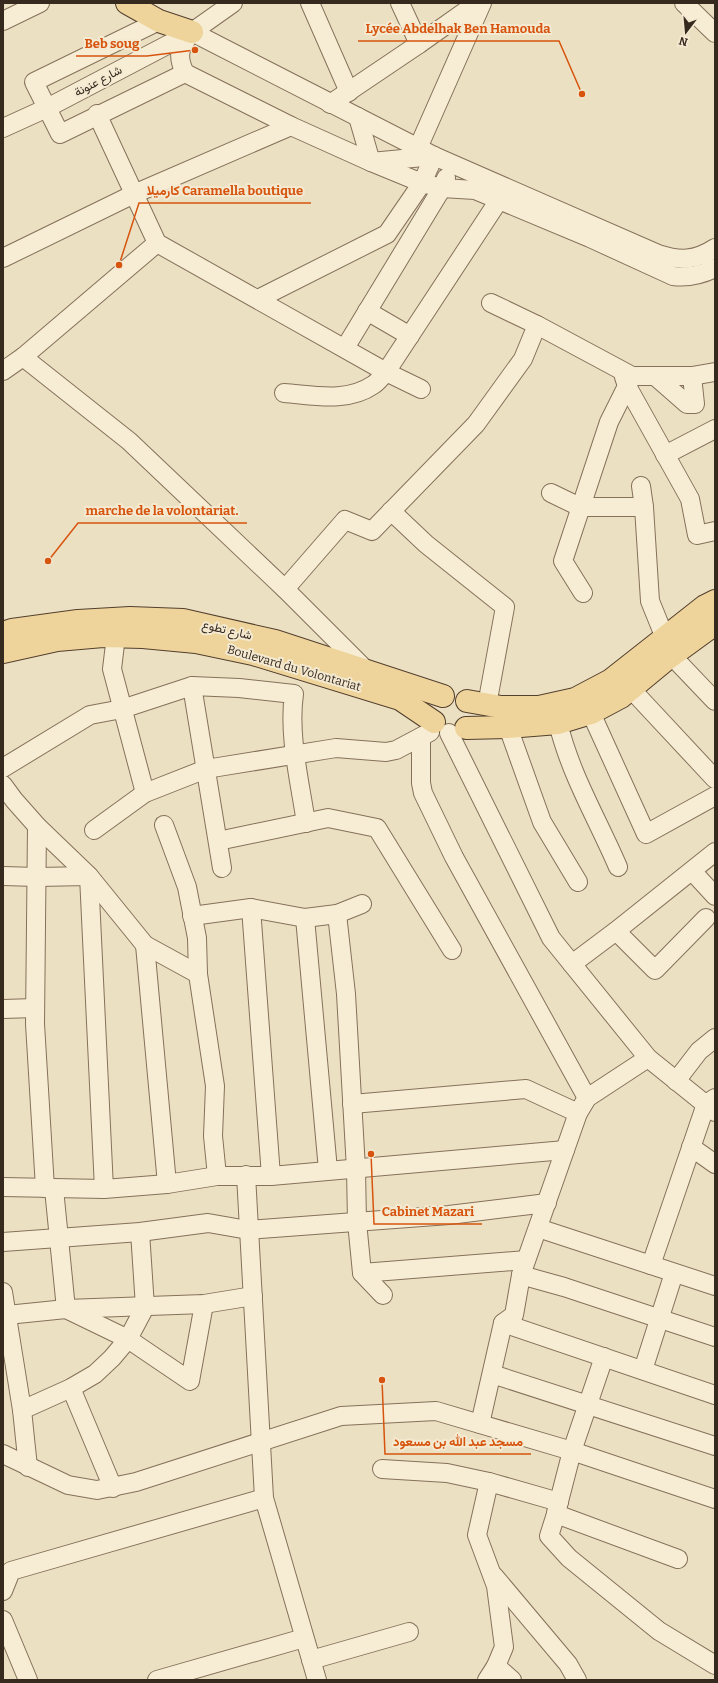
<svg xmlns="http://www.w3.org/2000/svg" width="718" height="1683" font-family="Bitter,Vazirmatn,serif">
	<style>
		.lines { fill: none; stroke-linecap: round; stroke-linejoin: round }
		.minor-casing { stroke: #85715a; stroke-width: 20 }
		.major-casing { stroke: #533f2e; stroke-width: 24 }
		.minor { stroke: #f7edd5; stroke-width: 18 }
		.major { stroke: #eed49b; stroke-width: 22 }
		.labels { text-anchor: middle; stroke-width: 4; stroke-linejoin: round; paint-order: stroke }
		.street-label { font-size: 12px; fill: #36291e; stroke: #f4ead2 }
		.leader { fill: none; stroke: #d6540e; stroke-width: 1.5 }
		.callout-dot { fill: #d6540e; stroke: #f4ead2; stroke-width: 1.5 }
		.callout-label { font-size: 13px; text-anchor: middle; font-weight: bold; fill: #d6540e; stroke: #f4ead2; stroke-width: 4; stroke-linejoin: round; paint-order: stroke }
	</style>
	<rect width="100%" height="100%" fill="#ece0c2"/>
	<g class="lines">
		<g class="minor-casing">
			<g id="minor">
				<path d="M310 3 349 92"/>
				<path d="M400 3 419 44"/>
				<path d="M684 3 715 33"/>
				<path d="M3 21 40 3"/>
				<path d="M159 21 34 82 60 134 185 73"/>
				<path d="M192 32C180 47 176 55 185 73L291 126 371 162 422 183 442 188 475 190 590 238 673 276C689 278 701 275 715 268"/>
				<path d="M192 32 434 156 658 254C680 261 695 261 715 248"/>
				<path d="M330 104 419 44 477 3"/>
				<path d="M97 114 157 243 386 372 421 389"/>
				<path d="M358 117 371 162 434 156"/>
				<path d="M3 128 47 108 192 32 233 3"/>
				<path d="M418 148 482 3"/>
				<path d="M3 258 134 194 291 126"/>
				<path d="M258 299 387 234 422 183 434 156"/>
				<path d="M491 303 537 325 632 376H692L695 404H687L655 376"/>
				<path d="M367 311 410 336"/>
				<path d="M345 348 442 188 446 178"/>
				<path d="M23 357 129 441 285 589 367 671"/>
				<path d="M3 371 23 357 157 243"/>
				<path d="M692 376 715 372"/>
				<path d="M624 377 627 386 690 499 697 535 715 531"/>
				<path d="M284 393C313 395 347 403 373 385 378 382 382 376 386 372L499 200 504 190"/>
				<path d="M665 455 715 429"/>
				<path d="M641 486 644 507 650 601 665 638"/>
				<path d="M551 493 580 507H644"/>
				<path d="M391 511 426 544 505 607 487 705"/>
				<path d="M285 589 345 520 372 531 476 424 523 359 537 325"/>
				<path d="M583 593 563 561 609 422 632 376"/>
				<path d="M116 636 112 669 145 793"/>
				<path d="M673 657 715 701"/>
				<path d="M192 686 222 868"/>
				<path d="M631 689 715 779"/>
				<path d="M591 713 646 834 715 796"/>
				<path d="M558 723C571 776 597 818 618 867"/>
				<path d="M508 727 542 822 578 882"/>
				<path d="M449 733 551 938 648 1058 715 1112"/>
				<path d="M421 737V783L423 793 454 857 587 1098"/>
				<path d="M3 768 90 715 122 709 192 686 239 688 294 694C288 735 300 782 306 823"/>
				<path d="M3 785 14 800 37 826 89 876 145 945 198 974"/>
				<path d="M164 825 187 887 197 938 198 974 215 1086 213 1136 217 1176"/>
				<path d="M37 826 35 1024 45 1188"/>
				<path d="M94 830 145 793 206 769 336 748 386 752 396 750 430 732"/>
				<path d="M218 841 328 818 377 828 452 950"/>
				<path d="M692 871 715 896"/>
				<path d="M3 876 37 877 89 876 104 1189"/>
				<path d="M251 908 271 1176"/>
				<path d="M337 914 346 994 356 1169 357 1222 362 1273 383 1295"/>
				<path d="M192 916 251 908 305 918 337 914 362 904"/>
				<path d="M305 918 328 1170"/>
				<path d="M616 931 655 970 706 918"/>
				<path d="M145 945 167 1184"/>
				<path d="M572 964 616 931 715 852"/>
				<path d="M3 1009 35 1008"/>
				<path d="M676 1081 699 1051 715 1038"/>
				<path d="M352 1104 526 1089 578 1113"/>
				<path d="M691 1147 715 1164"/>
				<path d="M246 1175 264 1498 317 1680"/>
				<path d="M3 1187 104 1189 167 1184 217 1176H271L565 1150"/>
				<path d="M54 1189 66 1309 128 1339 190 1381 204 1304"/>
				<path d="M538 1228 715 1286"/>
				<path d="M3 1242 140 1232 208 1223 248 1230 449 1215 547 1203"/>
				<path d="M651 1265 706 1104 715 1098"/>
				<path d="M362 1273 526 1260"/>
				<path d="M521 1275 564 1287 715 1337"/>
				<path d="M3 1292 22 1410 28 1467"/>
				<path d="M7 1315 66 1309 204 1304 253 1296"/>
				<path d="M503 1323 715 1395"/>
				<path d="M643 1370 674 1273"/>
				<path d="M492 1374 715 1446"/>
				<path d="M71 1388 113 1488"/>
				<path d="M22 1410 71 1388 95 1374 112 1358 128 1339 145 1307 140 1232"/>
				<path d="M480 1424 503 1323 514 1315 521 1275 578 1113 587 1098 648 1058"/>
				<path d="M3 1454 68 1485 97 1490 136 1482 341 1416 436 1411 572 1451 715 1499"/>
				<path d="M382 1469 447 1473 489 1482 559 1502"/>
				<path d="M556 1513 572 1451 604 1357"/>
				<path d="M678 1559 556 1514 549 1536 569 1558 659 1631 715 1665"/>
				<path d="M494 1576 568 1664 577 1680"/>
				<path d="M3 1591 11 1571 264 1498"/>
				<path d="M3 1620 28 1680"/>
				<path d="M311 1660 409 1632"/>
				<path d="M496 1666 512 1680"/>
				<path d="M157 1680 304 1638"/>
				<path d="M487 1680 496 1666 504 1647 496 1586 477 1535 489 1482"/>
			</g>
		</g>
		<g class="major-casing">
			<g id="major">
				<path d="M127 3 159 21 192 32"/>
				<path d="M3 633 12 630 78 621 130 618 183 620 275 641 443 696"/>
				<path d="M3 652 57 640 103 636 143 637 196 642 253 654 400 699 434 722"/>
				<path d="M467 701 501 707H539L575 699 611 680 705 606 715 601"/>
				<path d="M466 728 508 727 558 723 591 713 621 697 667 659 715 624"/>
			</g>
		</g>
		<use href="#minor" class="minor"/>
		<use href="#major" class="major"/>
	</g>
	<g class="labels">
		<g class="street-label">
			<text transform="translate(98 81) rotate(-28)" y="4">شارع عنونة</text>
			<text transform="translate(227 630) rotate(13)" y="4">شارع تطوع</text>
			<text transform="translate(294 668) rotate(16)" y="4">Boulevard du Volontariat</text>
		</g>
	</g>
	<path class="leader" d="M582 94L559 41H358M195 50L147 56H76M119 265L139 203H311M48 561L78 523H247M371 1154L374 1224H482M382 1380L385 1454H531"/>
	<g class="callout-dot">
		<circle cx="582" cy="94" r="4"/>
		<circle cx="195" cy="50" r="4"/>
		<circle cx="119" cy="265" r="4"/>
		<circle cx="48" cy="561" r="4"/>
		<circle cx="371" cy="1154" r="4"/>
		<circle cx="382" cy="1380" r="4"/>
	</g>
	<g class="callout-label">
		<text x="458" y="33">Lycée Abdelhak Ben Hamouda</text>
		<text x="112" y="48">Beb soug</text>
		<text x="225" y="195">كارميلا Caramella boutique</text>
		<text x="162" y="515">marche de la volontariat.</text>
		<text x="428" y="1216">Cabinet Mazari</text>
		<text x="458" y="1446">مسجد عبد الله بن مسعود</text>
	</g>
	<rect width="718" height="1683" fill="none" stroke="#36291e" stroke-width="8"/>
	<g transform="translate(686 32) rotate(196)" stroke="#f4ead2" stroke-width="3" paint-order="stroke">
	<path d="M0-3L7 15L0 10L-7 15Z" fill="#36291e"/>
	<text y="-6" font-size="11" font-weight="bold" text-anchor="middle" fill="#36291e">N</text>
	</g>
</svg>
